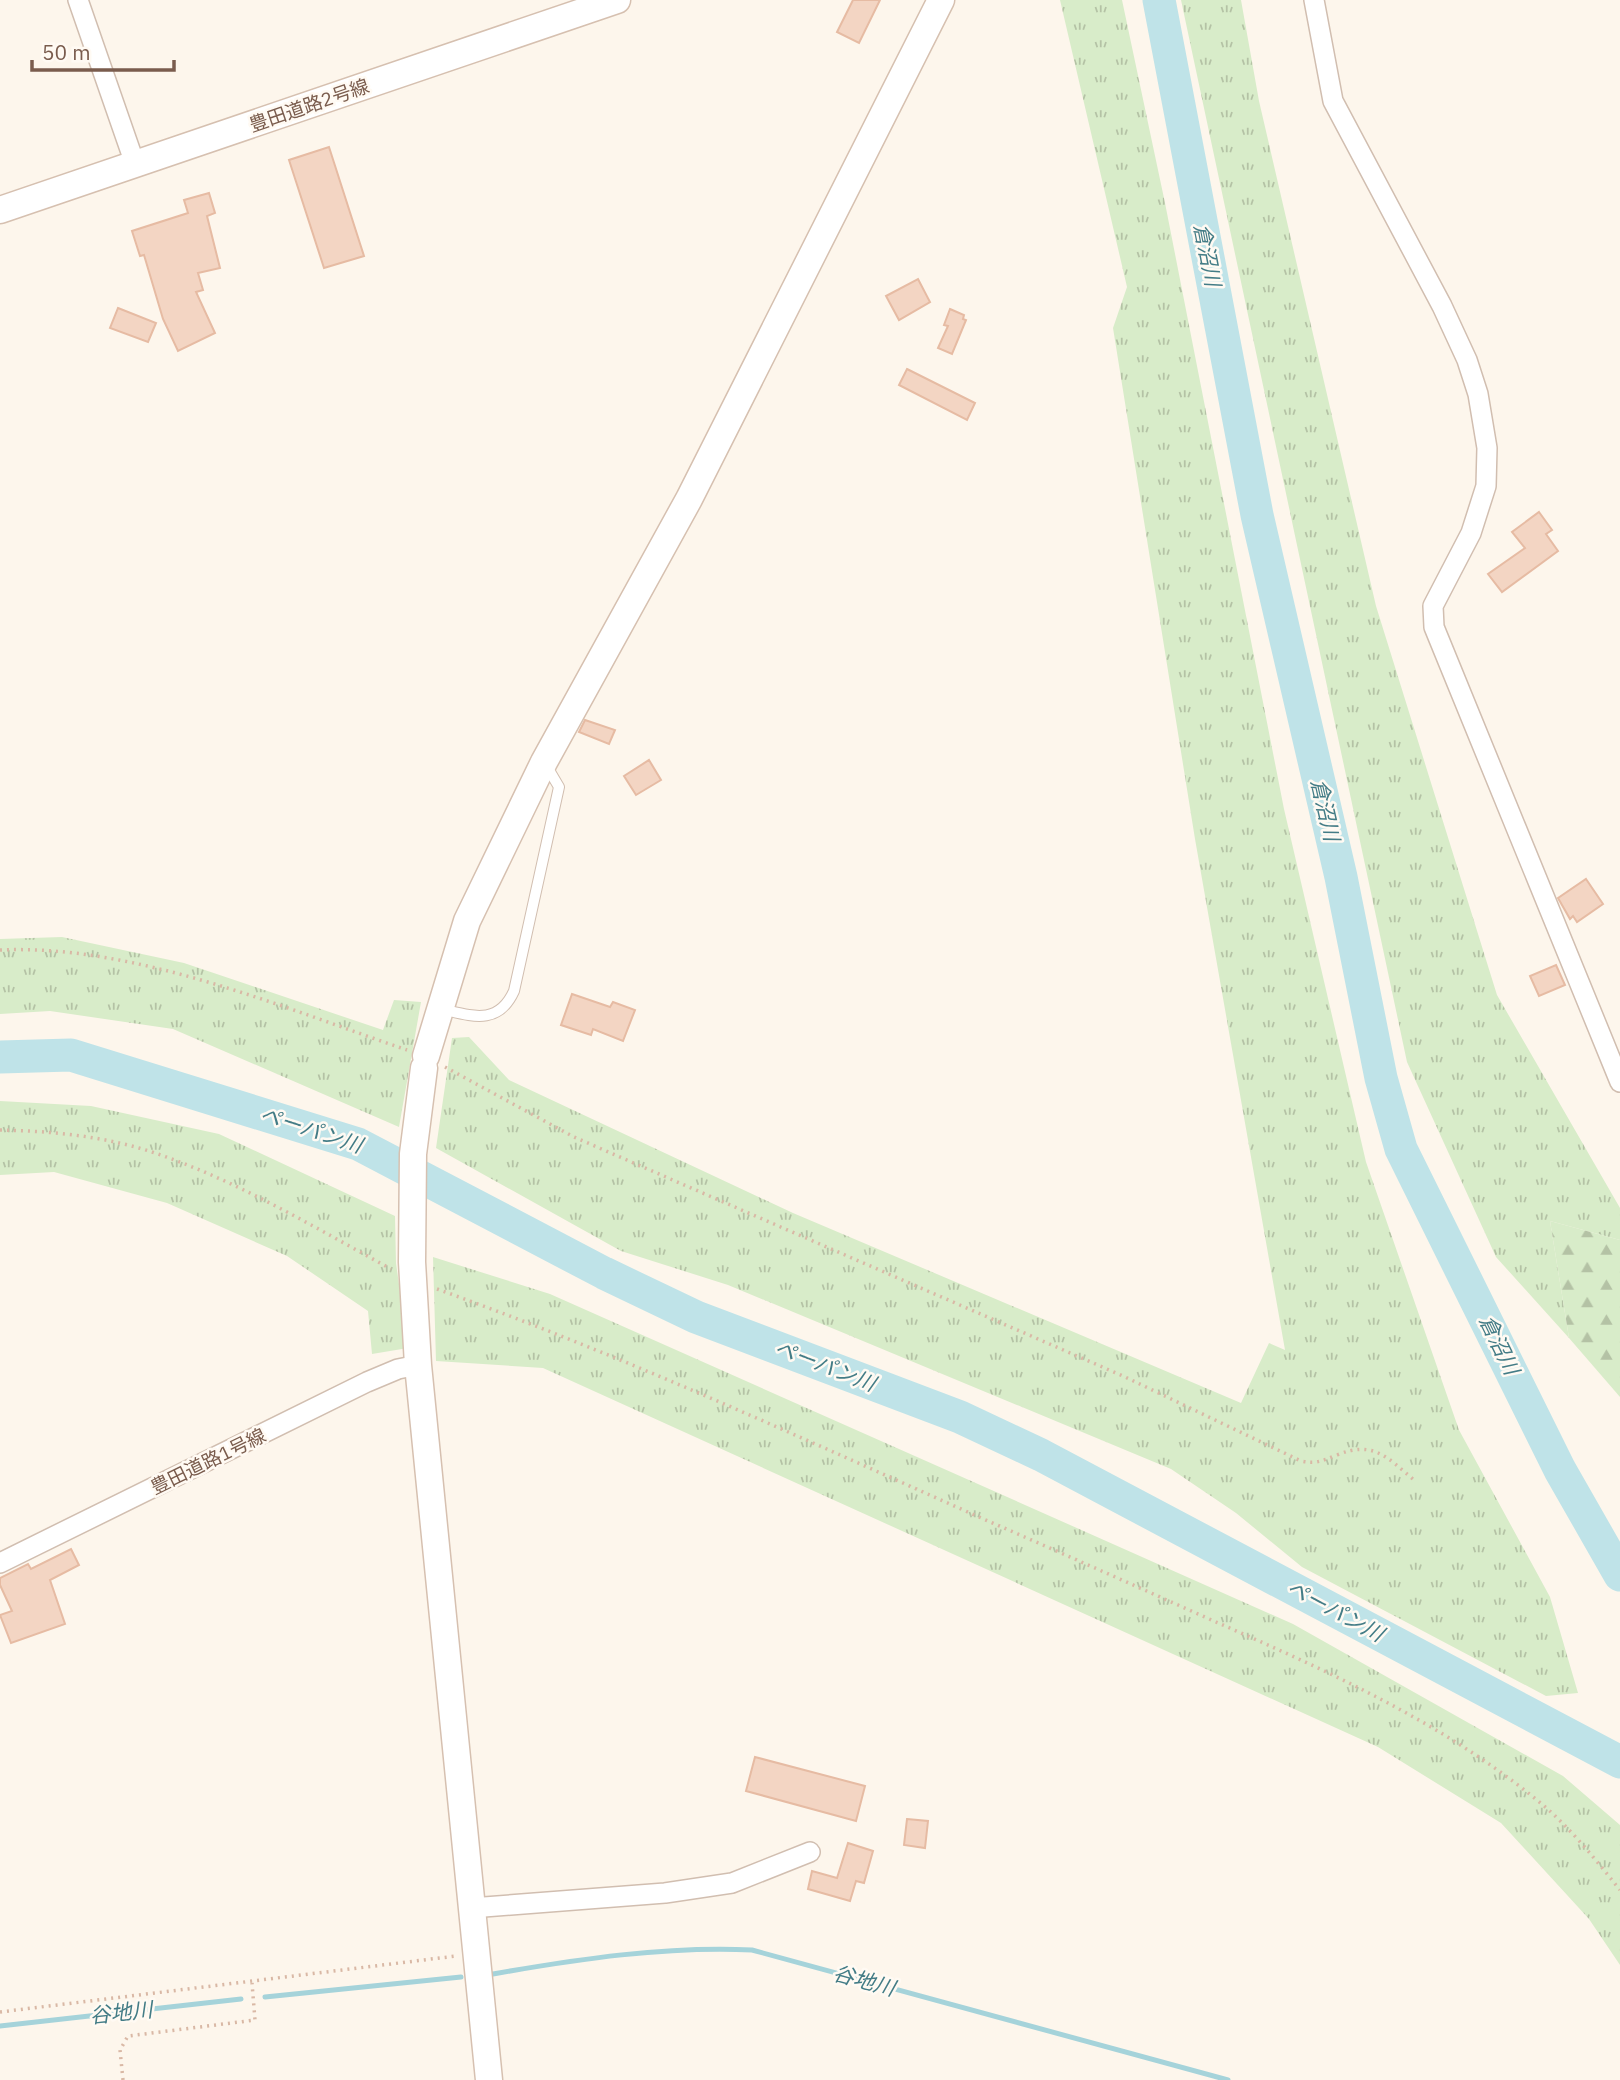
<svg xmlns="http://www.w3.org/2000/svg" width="1620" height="2080" font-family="'IBM Plex Sans','Noto Sans JP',sans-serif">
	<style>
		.grass { fill: url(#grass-tufts) }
		.forest { fill: url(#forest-firs) }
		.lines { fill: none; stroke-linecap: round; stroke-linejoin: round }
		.stream { stroke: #a5d3da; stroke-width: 5 }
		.river { stroke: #bfe3e8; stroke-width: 33 }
		.building { fill: #f3d5c3; stroke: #e6bba3; stroke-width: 2 }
		.lane-casing { stroke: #d1beb0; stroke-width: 12 }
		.street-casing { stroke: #d1beb0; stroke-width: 22 }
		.secondary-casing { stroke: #d6c0b0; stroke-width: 29 }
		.path { stroke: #d9b8a5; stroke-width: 3.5; stroke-dasharray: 2 5; stroke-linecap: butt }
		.lane { stroke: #fff; stroke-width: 10 }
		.street { stroke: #fff; stroke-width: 19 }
		.secondary { stroke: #fff; stroke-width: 26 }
		.labels { text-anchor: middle; stroke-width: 5; stroke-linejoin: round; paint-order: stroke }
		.street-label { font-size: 19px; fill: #7a5c4d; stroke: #fffaf3 }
		.water-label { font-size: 21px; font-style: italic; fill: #437c86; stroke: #fffaf3 }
	</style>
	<defs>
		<pattern id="grass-tufts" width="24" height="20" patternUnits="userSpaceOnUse" patternTransform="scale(1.75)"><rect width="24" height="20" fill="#d8ecc9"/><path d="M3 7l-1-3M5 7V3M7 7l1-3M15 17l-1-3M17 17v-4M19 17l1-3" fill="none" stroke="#b4c2a5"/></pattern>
		<pattern id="forest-firs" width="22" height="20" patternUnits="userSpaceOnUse" patternTransform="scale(1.75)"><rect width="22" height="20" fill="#d8ecc9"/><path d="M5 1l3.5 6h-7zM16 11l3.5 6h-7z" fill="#b4c2a5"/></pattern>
	</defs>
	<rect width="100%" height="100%" fill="#fdf6ec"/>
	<g class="grass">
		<path d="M1060 0H1122L1165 203 1284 809 1366 1162 1459 1430 1550 1597 1578 1693 1546 1696 1302 1567 1236 1513 1171 1469 728 1285 621 1251 436 1148 452 1038 469 1037 509 1080 793 1213 1241 1403 1269 1343 1285 1350 1195 839 1113 328 1127 287Z"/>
		<path d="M1181 0H1241L1259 101 1376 606 1497 995 1620 1208V1240L1550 1221 1569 1338 1496 1257 1407 1062Z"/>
		<path d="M62 937 184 963 383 1030 394 1000 421 1002 399 1127 173 1029 50 1011 0 1014V939Z"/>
		<path d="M0 1101 91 1106 219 1134 395 1216 396 1263 408 1348 372 1354 368 1311 287 1256 167 1203 54 1172 0 1175Z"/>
		<path d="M433 1257 550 1294 1293 1624 1563 1776 1620 1825V1965L1589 1919 1501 1823 1378 1747 543 1368 436 1361Z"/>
	</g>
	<path class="forest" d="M1550 1221 1620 1240V1397L1569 1338Z"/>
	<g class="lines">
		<g class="stream">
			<path d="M493 1974C578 1959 665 1946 752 1950L1228 2080"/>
			<path d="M265 1997 461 1977"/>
			<path d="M0 2026 241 1999"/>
		</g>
		<g class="river">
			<path d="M1159 0 1257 515 1341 877 1381 1078 1401 1149 1560 1470 1620 1575"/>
			<path d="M0 1057 71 1055 358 1144 604 1273 696 1317 960 1417 1041 1455 1620 1762"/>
		</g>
	</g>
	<g class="building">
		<path d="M853 0H880L859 43 837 32Z"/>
		<path d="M329 147 364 256 324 268 289 160Z"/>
		<path d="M209 193 215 213 207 216 220 268 198 273 203 290 196 292 215 333 178 351 163 319 144 255 140 256 132 231 188 213 184 200Z"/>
		<path d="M918 279 930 302 899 320 886 296Z"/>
		<path d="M118 308 156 323 148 342 110 328Z"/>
		<path d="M950 309 964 315 963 319 966 320 952 354 938 348 948 326 944 325Z"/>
		<path d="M907 369 975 403 967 420 899 385Z"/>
		<path d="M1539 512 1552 530 1546 534 1558 551 1502 592 1488 574 1525 548 1512 532Z"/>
		<path d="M585 720 615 730 609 744 579 732Z"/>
		<path d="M649 760 661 780 636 795 624 776Z"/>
		<path d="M1586 879 1603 904 1577 922 1573 916 1570 919 1558 898Z"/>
		<path d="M1556 965 1565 985 1539 996 1530 976Z"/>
		<path d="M572 994 610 1007 613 1002 635 1010 623 1041 593 1029 591 1035 561 1025Z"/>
		<path d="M71 1549 79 1565 50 1580 65 1624 11 1643 0 1615 12 1611 0 1585V1578L28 1564 31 1569Z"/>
		<path d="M755 1757 865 1786 856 1821 746 1791Z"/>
		<path d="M907 1819 928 1821 925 1848 904 1845Z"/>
		<path d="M848 1843 873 1851 864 1883 856 1881 850 1901 808 1889 812 1871 837 1878Z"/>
	</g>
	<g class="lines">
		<g class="lane-casing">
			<path id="lane" d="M441 1009C472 1016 498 1026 514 991L559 787 546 765"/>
		</g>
		<g class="street-casing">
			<g id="street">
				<path d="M78 0 135 164"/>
				<path d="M1314 0 1333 101 1442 306 1467 360 1478 394 1487 448 1486 486 1471 533 1433 606 1434 627 1620 1082"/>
				<path d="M0 1563 367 1382 398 1369 418 1365"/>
				<path d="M471 1908 665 1893 732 1883 810 1852"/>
			</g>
		</g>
		<g class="secondary-casing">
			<g id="secondary">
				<path d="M0 210 617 0"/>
				<path d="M426 1056 467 921 544 762 689 499 941 0"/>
				<path d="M424 1068 413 1154 412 1262 418 1365 489 2080"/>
			</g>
		</g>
		<g class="path">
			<path d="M0 950C134 944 281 1007 407 1050"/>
			<path d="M445 1067 574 1137 1123 1376 1301 1461C1316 1464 1322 1461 1337 1455 1373 1440 1387 1457 1414 1480"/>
			<path d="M0 1130C51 1131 103 1136 152 1152 236 1180 314 1227 391 1269"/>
			<path d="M437 1289C624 1356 806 1440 988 1521 1064 1554 1140 1588 1216 1622 1330 1672 1446 1724 1543 1805 1572 1830 1596 1860 1620 1890"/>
			<path d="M0 2012 456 1956"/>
			<path d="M123 2080 120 2050 128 2036 255 2020 252 1983"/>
		</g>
		<use href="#lane" class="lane"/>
		<use href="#street" class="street"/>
		<use href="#secondary" class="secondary"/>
	</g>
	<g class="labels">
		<g class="street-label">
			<text transform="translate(309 105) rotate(-19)" y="7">豊田道路2号線</text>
			<text transform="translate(208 1461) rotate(-26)" y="7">豊田道路1号線</text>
		</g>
		<g class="water-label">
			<text transform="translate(1207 255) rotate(79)" y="7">倉沼川</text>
			<text transform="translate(1325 810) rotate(77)" y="7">倉沼川</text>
			<text transform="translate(311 1130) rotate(18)" y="7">ペーパン川</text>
			<text transform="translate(1499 1345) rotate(64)" y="7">倉沼川</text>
			<text transform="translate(825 1366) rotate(21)" y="7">ペーパン川</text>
			<text transform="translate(1335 1611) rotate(28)" y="7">ペーパン川</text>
			<text transform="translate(864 1981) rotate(15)" y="7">谷地川</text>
			<text transform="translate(121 2013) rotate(-6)" y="7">谷地川</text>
		</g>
	</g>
	<path d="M32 60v10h142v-10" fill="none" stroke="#7a5c4d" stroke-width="3.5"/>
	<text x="42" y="60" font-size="21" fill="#7a5c4d" stroke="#fffaf3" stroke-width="5" paint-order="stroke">50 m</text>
</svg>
